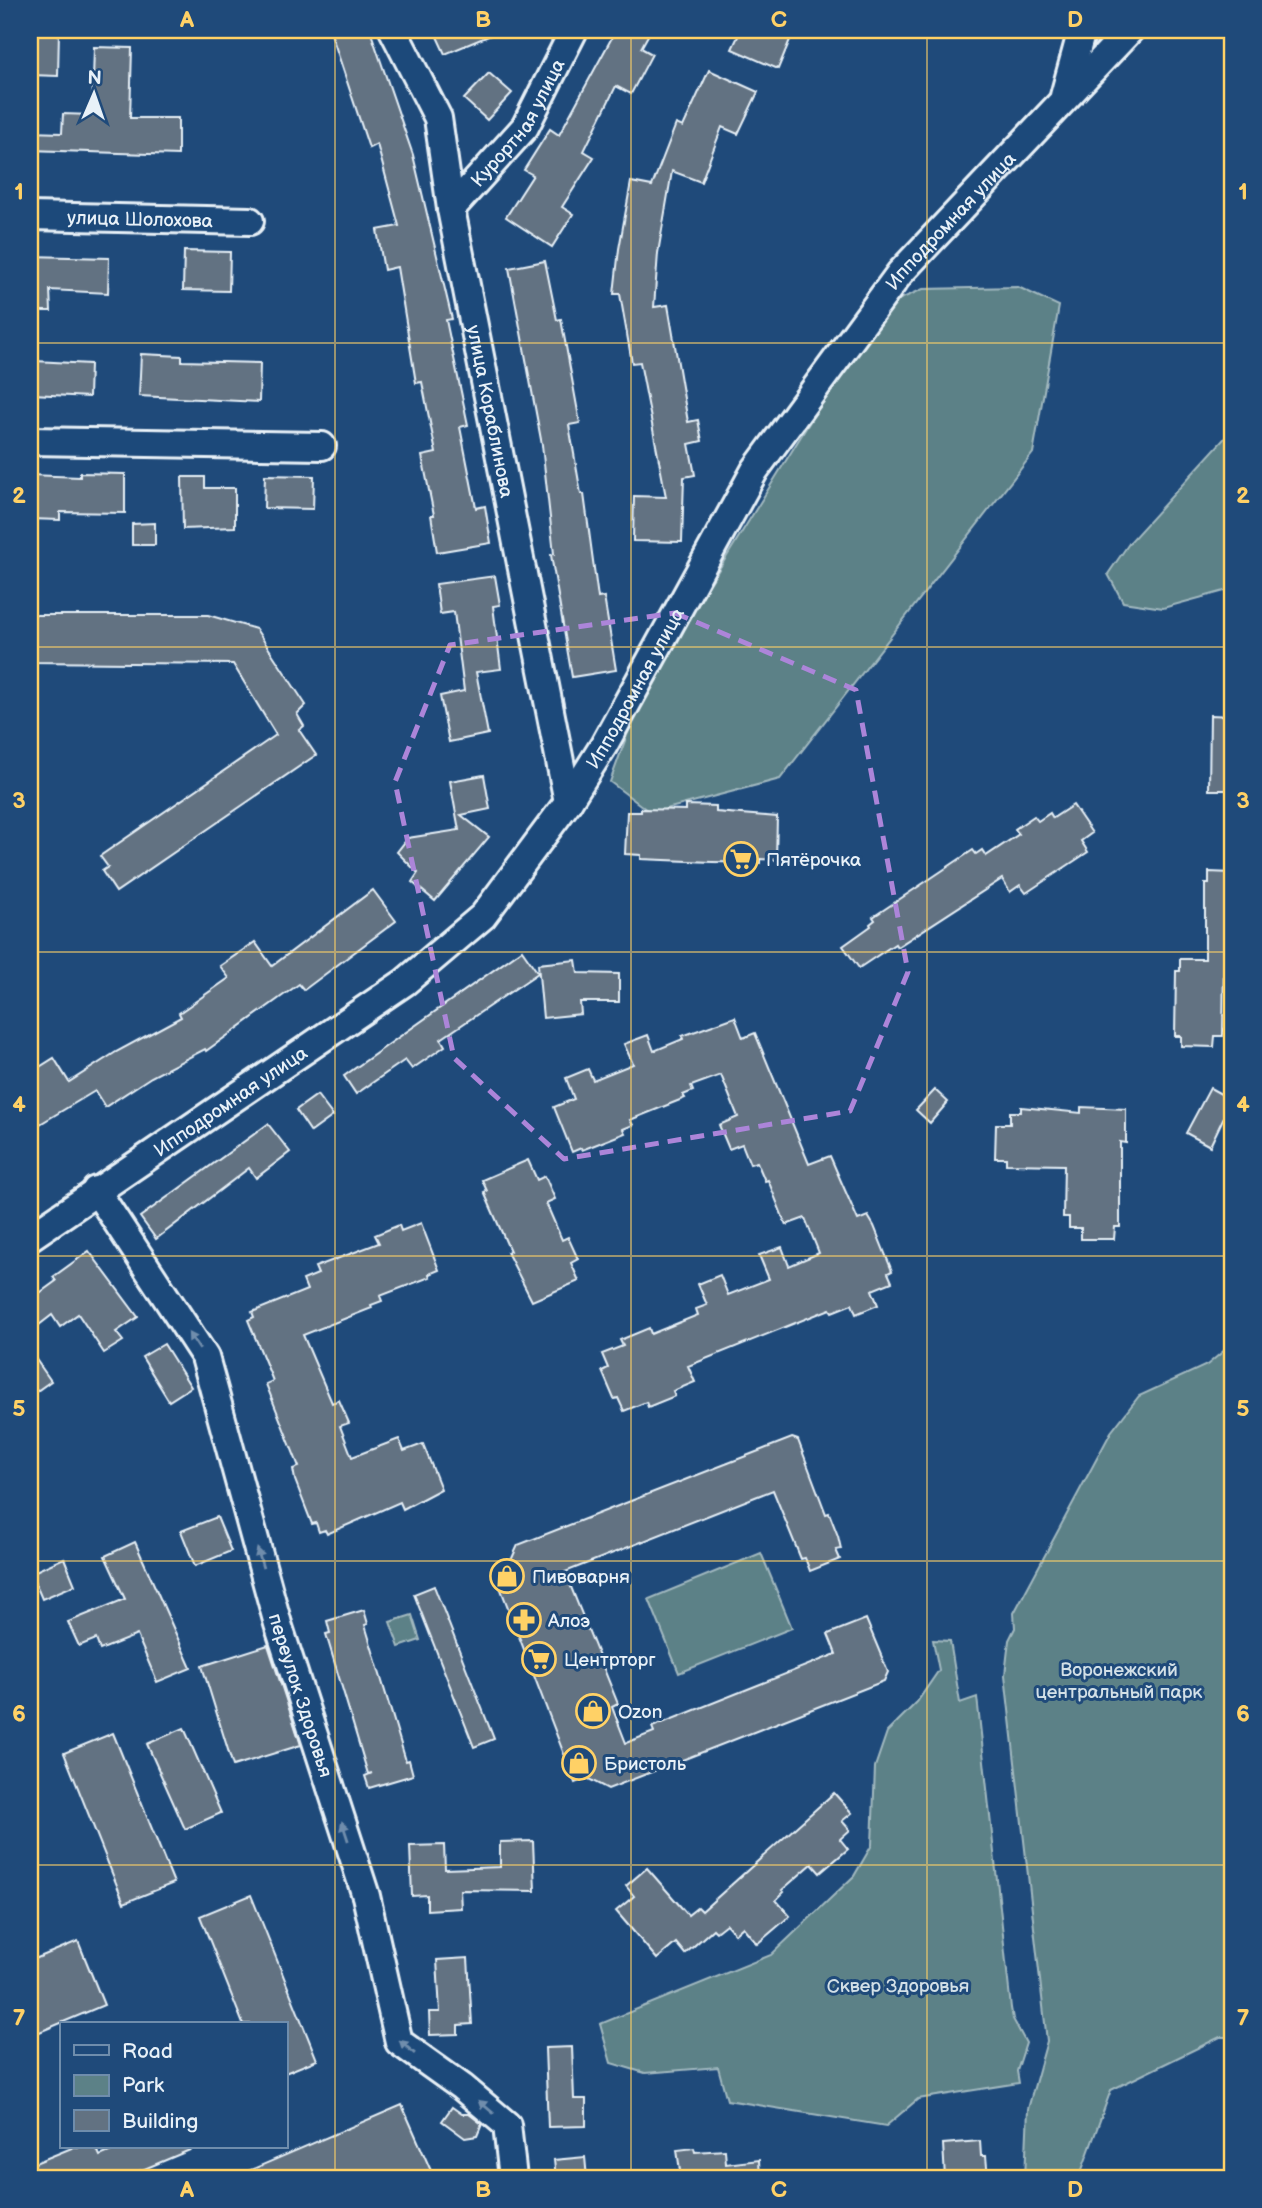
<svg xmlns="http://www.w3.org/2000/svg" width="1262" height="2208" font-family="'Balsamiq Sans',sans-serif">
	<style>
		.green { fill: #5c8187; stroke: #a2b9c0; stroke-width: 2 }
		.building { fill: #627282; stroke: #e8f1f8; stroke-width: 2 }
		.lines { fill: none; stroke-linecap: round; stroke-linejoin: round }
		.minor-casing { stroke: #e8f1f8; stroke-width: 32 }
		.minor { stroke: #1f4a7a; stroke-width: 26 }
		.oneway { fill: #6f8dac }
		.marked { fill: none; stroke: #ac85d9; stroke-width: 5; stroke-dasharray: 14 9; stroke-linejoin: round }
		.grid { fill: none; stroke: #ffd166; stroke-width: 2; stroke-opacity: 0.55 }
		.labels { text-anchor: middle; stroke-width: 6; stroke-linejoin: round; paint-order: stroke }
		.street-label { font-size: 19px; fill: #e8f1f8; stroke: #1f4a7a }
		.poi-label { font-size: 19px; fill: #e8f1f8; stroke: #1f4a7a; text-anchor: start }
		.park-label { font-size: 19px; fill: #d3e0e7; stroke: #1f4a7a }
		.neatline { fill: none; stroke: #ffd166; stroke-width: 2.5 }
		.grid-label { font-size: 23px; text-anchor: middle; font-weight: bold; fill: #ffd166 }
	</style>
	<rect width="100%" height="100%" fill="#1f4a7a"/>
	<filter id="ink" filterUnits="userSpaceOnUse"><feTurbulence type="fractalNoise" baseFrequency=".0143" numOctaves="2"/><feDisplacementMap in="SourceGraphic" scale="14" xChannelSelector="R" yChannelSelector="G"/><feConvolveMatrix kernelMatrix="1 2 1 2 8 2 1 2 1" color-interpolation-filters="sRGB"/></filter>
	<g filter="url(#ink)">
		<g class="green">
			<path d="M1018 287 1059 306 1033 453 780 779 651 813 610 782 642 694 880 308 923 289Z"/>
			<path d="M1232 430V589L1163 608 1123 602 1108 574 1130 542Z"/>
			<path d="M1232 1344V2037H1220L1111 2090 1079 2178H1025L1028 2109 1047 2041 1005 1675 1009 1640 1015 1628 1014 1613 1111 1432 1139 1396 1207 1365Z"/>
			<path d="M761 1553 792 1628 679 1673 649 1599Z"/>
			<path d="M412 1615 420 1640 399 1647 390 1622Z"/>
			<path d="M933 1640 950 1641 960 1703 977 1697 1011 2008 1013 2019 1026 2043 1017 2071 1019 2083 918 2099 886 2126 727 2100 718 2067 645 2073 611 2063 600 2024 771 1955 854 1876 872 1845 875 1767 887 1732 917 1702 939 1670Z"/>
		</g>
		<g class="building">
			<path d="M30 30H59L58 76 30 75Z"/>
			<path d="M330 30H370L413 155 452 319 446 320 468 425 460 427 476 508 485 506 491 543 437 552 431 515H434L422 456 436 453 422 382 416 383 397 267 384 270 377 230 399 226 377 144 369 148Z"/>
			<path d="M434 30H503L445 54Z"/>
			<path d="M616 30H651L641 48 652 54 631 94 616 86 584 151 594 157 562 207 573 214 552 247 506 217 533 175 524 170 550 129 559 135Z"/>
			<path d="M741 30H794L778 69 732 49Z"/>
			<path d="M94 47 132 48 130 118H178V155L30 150V132L62 133 63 114 92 115Z"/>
			<path d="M709 70 758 92 738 134 722 127 701 182 672 171 658 253 654 307 668 305 688 422 698 420 702 441 689 444 695 475 684 477 682 542 633 541 634 496 666 497 640 362 632 363 620 294H614L619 249 631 182 652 186 676 124 683 127Z"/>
			<path d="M489 73 512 93 487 120 464 99Z"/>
			<path d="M184 251 230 252 229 291 183 290Z"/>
			<path d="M30 256 109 258 108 293 50 290 51 311H30Z"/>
			<path d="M545 261 557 320 561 319 580 423 569 425 581 494H584L598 598 604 597 616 670 572 677 551 555 554 554 542 445 509 268Z"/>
			<path d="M141 354 182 356V361L260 363 259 402 139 396Z"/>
			<path d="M35 361 90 364 89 397 33 394Z"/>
			<path d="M80 473 125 474V513L60 512V520L30 519V475L80 477Z"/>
			<path d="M265 475 314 476 313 509 264 508Z"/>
			<path d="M182 477H205V488H235V527L183 529Z"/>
			<path d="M155 523V545H132V524Z"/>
			<path d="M495 576 500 605 493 606 501 669 476 672 488 734 449 742 440 696 464 691 454 612 440 614 436 584Z"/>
			<path d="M30 615H208L256 629 306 705 297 714 304 726 299 730 316 755 116 892 102 871 108 867 100 856 276 735 233 664 30 662Z"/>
			<path d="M1210 715 1232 716V790H1209Z"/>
			<path d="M484 775 490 809 461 815 489 837 435 901 412 882 418 873 397 852 408 838 459 830 450 781Z"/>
			<path d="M686 805 716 806V812L777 817 776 860 760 859V863L712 862 641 859V855L625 854 627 812H641V809L686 810Z"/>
			<path d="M1073 805 1092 833 1081 841 1088 852 1026 893 1020 885 1010 892 1002 879 897 947 895 944 859 968 843 946 871 926 870 924 875 920 873 917 973 850 976 854 982 850 986 856 1019 834 1015 829 1034 816 1038 821 1050 813 1053 818Z"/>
			<path d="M1209 872 1232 873V960H1224L1223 1036H1215L1214 1047 1181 1046V1036H1175L1176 971H1180V959H1205V884H1209Z"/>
			<path d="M373 890 396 921 304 990 299 984 206 1051 205 1049 151 1077 105 1107 95 1091 30 1130V1073L54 1058 69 1082 116 1052 181 1017 179 1013 229 978 220 966 255 942 272 966Z"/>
			<path d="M522 950 538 973 441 1039 445 1046 412 1069 405 1060 356 1094 344 1076Z"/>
			<path d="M576 960 578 973 619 974V1002H580L581 1014 543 1018 538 964Z"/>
			<path d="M735 1017 743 1038 755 1033 809 1164 830 1156 858 1220 868 1216 874 1226 892 1271 888 1273 892 1282 872 1290 878 1305 856 1314 852 1304 832 1312 830 1309 688 1366 695 1382 673 1391 675 1396 648 1407 646 1402 624 1411 618 1398 614 1399 602 1371 608 1368 602 1354 623 1346 620 1340 649 1328 651 1334 698 1315 696 1309 707 1305 698 1284 720 1275 728 1295 769 1279 759 1255 782 1247 789 1266 819 1253 805 1218 786 1225 768 1180 765 1181 757 1162 750 1164 742 1144 729 1149 719 1125 738 1117 721 1075 691 1086 693 1091 683 1095 685 1098 630 1120 633 1125 623 1129 625 1133 582 1150 581 1148 572 1152 554 1107 574 1099 566 1078 588 1069 593 1080 633 1064 624 1044 648 1035 654 1051 683 1039 682 1036Z"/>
			<path d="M1210 1088 1232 1100 1210 1146 1186 1133Z"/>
			<path d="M935 1090 948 1102 930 1123 916 1110Z"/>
			<path d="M317 1095 333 1116 311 1132 296 1110Z"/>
			<path d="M1021 1107 1081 1113V1107L1126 1109V1143L1120 1142V1227H1115L1114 1239H1081V1228H1069V1217H1063L1064 1165 1006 1164V1158H995L996 1124H1010V1112H1021Z"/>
			<path d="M268 1124 290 1152 256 1178 249 1168 156 1239 140 1217Z"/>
			<path d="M528 1160 537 1180 545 1176 555 1199 546 1203 562 1240 568 1237 578 1259 571 1263 579 1281 532 1301 507 1252 510 1251 484 1192 487 1191 482 1180Z"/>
			<path d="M421 1223 439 1270 429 1274 430 1277 380 1296 382 1301 371 1305 372 1308 303 1335 332 1403 339 1400 349 1423 340 1426 352 1457 399 1439 404 1451 423 1444 441 1489 403 1509 400 1502 327 1534 325 1530 319 1532 316 1523 312 1524 295 1480 293 1469 299 1467 266 1384 273 1381 248 1320 254 1317 252 1312 307 1290 303 1280 318 1274 315 1267 379 1243 375 1235 399 1225 401 1231Z"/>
			<path d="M89 1251 138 1317 116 1332 123 1341 104 1353 78 1314 60 1327 52 1315 30 1332V1300L56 1281 53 1277Z"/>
			<path d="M164 1344 191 1387 169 1401 142 1357Z"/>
			<path d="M30 1351 51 1381 30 1396Z"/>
			<path d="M792 1438 798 1440 826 1514 829 1513 838 1536 841 1549 836 1550 840 1559 810 1571 805 1558 801 1559 773 1490 565 1572 618 1704 612 1707 626 1743 654 1732 652 1727 836 1654 828 1634 866 1619 888 1672 884 1681 608 1789 587 1778 575 1783 494 1571 509 1565 518 1545Z"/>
			<path d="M217 1517 231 1551 195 1566 181 1531Z"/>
			<path d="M135 1542 191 1668 157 1682 137 1635 100 1650 96 1639 79 1646 68 1622 125 1599 105 1556Z"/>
			<path d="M64 1558 75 1585 42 1599 31 1573Z"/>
			<path d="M434 1586 494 1739 474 1747 414 1594Z"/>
			<path d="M364 1610 368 1624 365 1625 406 1761 409 1760 413 1775 369 1788 365 1776 372 1773 368 1774 326 1634 330 1633 327 1621Z"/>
			<path d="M268 1645 301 1745 233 1766 202 1666Z"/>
			<path d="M184 1728 221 1813 185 1829 147 1744Z"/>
			<path d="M113 1733 174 1883 124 1903 64 1753Z"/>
			<path d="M834 1793 852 1813 842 1821 850 1830 840 1839 848 1849 820 1873 812 1864 782 1890 784 1892 776 1900 790 1916 757 1944 743 1927 735 1934 726 1924 716 1932 713 1929 685 1954 676 1943 657 1959 616 1911 634 1896 626 1886 647 1868 688 1915 698 1907 702 1911Z"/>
			<path d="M533 1841 535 1891 460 1890 461 1908 427 1910V1895L412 1896 410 1846 444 1845 445 1869 500 1867V1842Z"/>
			<path d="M251 1895 317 2060 285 2073V2024H243L200 1916Z"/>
			<path d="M78 1941 104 2005 30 2036V1961Z"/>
			<path d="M468 1958 472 2024 458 2025V2034L430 2035 429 2012H440L437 1960Z"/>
			<path d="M572 2047 574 2099H586V2126L548 2127 545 2048Z"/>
			<path d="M402 2105 432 2173 421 2178H232Z"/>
			<path d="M452 2107 462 2114H469L482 2124 477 2136 465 2138 442 2121Z"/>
			<path d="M980 2141 981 2156H986L988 2178H945L943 2144Z"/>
			<path d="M74 2147H96L100 2156 121 2147H197L123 2178H35L30 2165Z"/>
			<path d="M694 2148 695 2152 725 2150 726 2164 759 2160 760 2178H681L677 2150Z"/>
			<path d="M585 2157 587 2178H556L554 2160Z"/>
		</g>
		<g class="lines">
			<g class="minor-casing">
				<g id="minor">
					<path id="s1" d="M393 30 438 118 451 209 568 802"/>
					<path d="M1064 96 1082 30"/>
					<path id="s2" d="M451 209 525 127 574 30"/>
					<path id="s3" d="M30 216 250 221"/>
					<path d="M30 441 322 446"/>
					<path id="s4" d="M96 1190 205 1357 278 1624 366 1896 399 2042 462 2087 507 2125 513 2178"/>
					<path id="s5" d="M30 1237 405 982 483 916 568 802 604 745 755 470 900 273 1130 30"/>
				</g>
			</g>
			<use href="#minor" class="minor"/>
		</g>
		<defs><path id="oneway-solid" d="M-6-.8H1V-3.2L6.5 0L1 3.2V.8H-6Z" transform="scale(1.75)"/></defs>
		<g class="oneway">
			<use href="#oneway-solid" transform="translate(194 1341) rotate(-123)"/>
			<use href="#oneway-solid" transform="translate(260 1558) rotate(-106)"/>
			<use href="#oneway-solid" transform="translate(345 1831) rotate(-108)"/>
			<use href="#oneway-solid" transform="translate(407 2047) rotate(-139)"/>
			<use href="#oneway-solid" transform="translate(486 2107) rotate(-140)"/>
		</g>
	</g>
	<path class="marked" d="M675 613 856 690 908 972 850 1111 564 1159 454 1058 395 782 450 645Z"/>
	<path class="grid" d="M335 30V2178M631 30V2178M927 30V2178M30 343H1232M30 647H1232M30 952H1232M30 1256H1232M30 1561H1232M30 1865H1232"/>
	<defs>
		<g id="supermarket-ring" transform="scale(1.75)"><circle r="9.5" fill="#1f4a7a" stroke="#ffd166" stroke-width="1.5"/><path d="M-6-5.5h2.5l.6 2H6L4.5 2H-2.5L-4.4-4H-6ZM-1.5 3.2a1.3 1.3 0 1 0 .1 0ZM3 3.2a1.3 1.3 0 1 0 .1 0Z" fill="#ffd166"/></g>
		<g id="shop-ring" transform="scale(1.75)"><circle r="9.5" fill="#1f4a7a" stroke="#ffd166" stroke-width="1.5"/><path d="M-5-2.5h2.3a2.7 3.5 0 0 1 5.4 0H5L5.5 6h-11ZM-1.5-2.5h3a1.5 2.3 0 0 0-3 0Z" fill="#ffd166"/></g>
		<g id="pharmacy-ring" transform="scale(1.75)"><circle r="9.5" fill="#1f4a7a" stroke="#ffd166" stroke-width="1.5"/><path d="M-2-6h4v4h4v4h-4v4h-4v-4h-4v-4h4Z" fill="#ffd166"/></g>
	</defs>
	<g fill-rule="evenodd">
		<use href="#supermarket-ring" x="741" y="859"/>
		<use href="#shop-ring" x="507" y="1576"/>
		<use href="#pharmacy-ring" x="524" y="1620"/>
		<use href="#supermarket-ring" x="539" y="1659"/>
		<use href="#shop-ring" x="593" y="1711"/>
		<use href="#shop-ring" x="579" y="1763"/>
	</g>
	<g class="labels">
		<g class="street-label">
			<text dy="7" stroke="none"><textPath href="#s2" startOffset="110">Курортная улица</textPath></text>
			<text dy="7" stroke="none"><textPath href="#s3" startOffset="110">улица Шолохова</textPath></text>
			<text dy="7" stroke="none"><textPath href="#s5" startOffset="1396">Ипподромная улица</textPath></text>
			<text dy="7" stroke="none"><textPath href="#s1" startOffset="397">улица Кораблинова</textPath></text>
			<text dy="7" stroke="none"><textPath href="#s5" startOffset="830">Ипподромная улица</textPath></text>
			<text dy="7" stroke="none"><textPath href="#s5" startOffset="242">Ипподромная улица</textPath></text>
			<text dy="7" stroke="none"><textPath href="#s4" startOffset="551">переулок Здоровья</textPath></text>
		</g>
		<g class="poi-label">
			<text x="766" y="866">Пятёрочка</text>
			<text x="532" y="1583">Пивоварня</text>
			<text x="548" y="1627">Алоэ</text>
			<text x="564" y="1666">Центрторг</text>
			<text x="618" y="1718">Ozon</text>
			<text x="604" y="1770">Бристоль</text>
		</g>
		<g class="park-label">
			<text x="1119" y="1676">Воронежский<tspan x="1119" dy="22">центральный парк</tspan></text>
			<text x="898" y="1992">Сквер Здоровья</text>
		</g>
	</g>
	<rect width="1262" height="2208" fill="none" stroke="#1f4a7a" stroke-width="77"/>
	<rect x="60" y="2022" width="228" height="126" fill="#1f4a7a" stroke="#6f8dac" stroke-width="2"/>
	<rect x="74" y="2045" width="35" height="10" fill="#1f4a7a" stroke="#6f8dac" stroke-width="2"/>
	<text x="122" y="2058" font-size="21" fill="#e8f1f8">Road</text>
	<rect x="74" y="2075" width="35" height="21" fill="#5c8187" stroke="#6f8dac" stroke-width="2"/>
	<text x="122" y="2092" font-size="21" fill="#e8f1f8">Park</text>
	<rect x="74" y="2110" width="35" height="21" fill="#627282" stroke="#6f8dac" stroke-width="2"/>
	<text x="122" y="2128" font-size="21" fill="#e8f1f8">Building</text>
	<g transform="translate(94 94) rotate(2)" stroke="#1f4a7a" stroke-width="5" paint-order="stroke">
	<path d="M0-5L12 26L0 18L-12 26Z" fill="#e8f1f8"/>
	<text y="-10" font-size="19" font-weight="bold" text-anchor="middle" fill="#e8f1f8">N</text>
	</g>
	<rect x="38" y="38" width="1186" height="2132" class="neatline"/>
	<g class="grid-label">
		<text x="187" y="27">A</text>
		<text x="483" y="27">B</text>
		<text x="779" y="27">C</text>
		<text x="1075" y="27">D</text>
		<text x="19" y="199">1</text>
		<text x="1243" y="199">1</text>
		<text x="19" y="503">2</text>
		<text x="1243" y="503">2</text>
		<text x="19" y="808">3</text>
		<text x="1243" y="808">3</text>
		<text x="19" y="1112">4</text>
		<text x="1243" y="1112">4</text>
		<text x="19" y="1416">5</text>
		<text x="1243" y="1416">5</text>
		<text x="19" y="1721">6</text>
		<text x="1243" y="1721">6</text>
		<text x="19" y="2025">7</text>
		<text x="1243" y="2025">7</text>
		<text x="187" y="2197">A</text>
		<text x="483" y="2197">B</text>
		<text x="779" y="2197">C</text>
		<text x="1075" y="2197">D</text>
	</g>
</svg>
